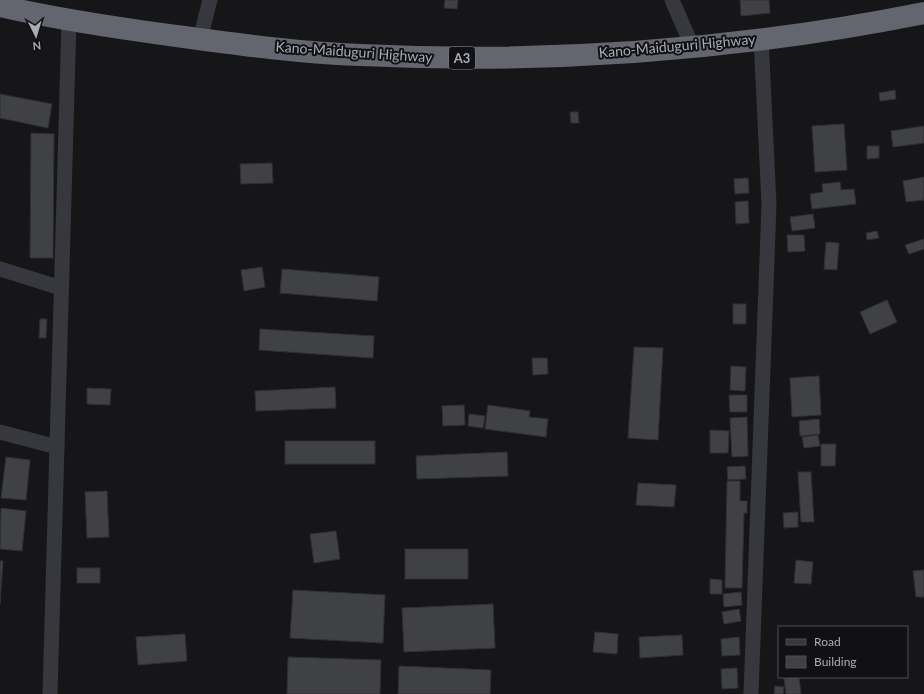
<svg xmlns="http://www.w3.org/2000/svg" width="924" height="694" font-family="Lato,sans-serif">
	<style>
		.building { fill: #404145; stroke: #303034 }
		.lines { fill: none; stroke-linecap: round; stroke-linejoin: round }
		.minor { stroke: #37383d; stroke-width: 15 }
		.highway { stroke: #63666e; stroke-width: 22 }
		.labels { text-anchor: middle; stroke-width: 4; stroke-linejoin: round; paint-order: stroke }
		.shield { fill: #111113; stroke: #7b7e86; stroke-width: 1 }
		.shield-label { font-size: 13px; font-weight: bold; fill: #a8adb8 }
		.street-label { font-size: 14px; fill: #a8adb8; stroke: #111113 }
	</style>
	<rect width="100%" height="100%" fill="#161618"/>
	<g class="building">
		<path d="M445 0H458L457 9 444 8Z"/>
		<path d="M740 0H769L770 13 741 16Z"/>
		<path d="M895 90 896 99 880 101 879 93Z"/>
		<path d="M0 94 52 104 48 128 0 118Z"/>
		<path d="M570 112H578L579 123H571Z"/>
		<path d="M844 124 847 170 815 172 812 126Z"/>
		<path d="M924 126V143L893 147 891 131Z"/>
		<path d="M31 133 54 134 53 258H30Z"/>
		<path d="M867 146H879V158L867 159Z"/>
		<path d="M272 163 273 183 241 184 240 164Z"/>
		<path d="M924 177V200L906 202 903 181Z"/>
		<path d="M748 178 749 193 735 194 734 179Z"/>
		<path d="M840 182 841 190 854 189 856 204 812 209 810 194 823 192 822 184Z"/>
		<path d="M748 201 749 223 736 224 735 202Z"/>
		<path d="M813 214 815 228 792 231 790 217Z"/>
		<path d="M877 231 879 238 867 240 866 233Z"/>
		<path d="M787 235H804L805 251 788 252Z"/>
		<path d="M924 239V249L909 254 905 245Z"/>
		<path d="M826 242 839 243 837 270 824 269Z"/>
		<path d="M262 267 265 287 244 291 241 270Z"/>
		<path d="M282 269 379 277 377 301 280 293Z"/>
		<path d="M887 300 897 322 870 334 860 312Z"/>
		<rect x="733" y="304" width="13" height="20"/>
		<path d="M40 319H47L46 338H39Z"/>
		<path d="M260 329 374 336 373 358 259 350Z"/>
		<path d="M634 347 663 348 658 440 628 438Z"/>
		<path d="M532 358H547L548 374 533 375Z"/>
		<path d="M731 366 746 367 745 391 730 390Z"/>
		<path d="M819 376 821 415 792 417 790 378Z"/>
		<path d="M335 387 336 408 256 411 255 391Z"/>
		<path d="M87 388 111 389 110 405 87 404Z"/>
		<path d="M729 395H747V412H730Z"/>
		<path d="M464 405 465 425 443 426 442 406Z"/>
		<path d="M488 405 530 411 529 417 548 419 546 437 485 429Z"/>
		<path d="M469 414 485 416 483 428 468 426Z"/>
		<path d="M747 417 748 456 732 457 730 418Z"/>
		<path d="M819 419 820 434 800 436 799 421Z"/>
		<path d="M710 430 729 431 728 453H710Z"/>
		<path d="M818 435 820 446 804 448 802 437Z"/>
		<rect x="285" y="441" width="90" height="23"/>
		<path d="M821 444H836L835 466H821Z"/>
		<path d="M507 452 508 476 417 479 416 456Z"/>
		<path d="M6 457 30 460 26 500 1 498Z"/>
		<path d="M745 466 746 479 728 480 727 467Z"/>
		<path d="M798 472H811L814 522H801Z"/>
		<path d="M727 481H740V501H747V513H744L742 588H725Z"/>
		<path d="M638 483 676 485 674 507 636 505Z"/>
		<path d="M107 491 109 537 87 538 85 492Z"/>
		<path d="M1 508 26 511 22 551 0 549Z"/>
		<path d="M798 512V527L784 528 783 513Z"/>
		<path d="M336 531 340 559 314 563 310 534Z"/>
		<rect x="405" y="549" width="63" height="30"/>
		<path d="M796 560 813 562 811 584 794 583Z"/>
		<path d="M0 561H3L0 604Z"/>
		<rect x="77" y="568" width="23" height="15"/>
		<path d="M924 570V597H916L913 571Z"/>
		<path d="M710 579 722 580V594H710Z"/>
		<path d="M293 590 385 595 383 643 290 638Z"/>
		<path d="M741 592 742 605 724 607 723 594Z"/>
		<path d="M493 604 495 648 404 652 402 608Z"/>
		<path d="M739 609 741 621 724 624 722 612Z"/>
		<path d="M595 632 618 634 617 654 593 652Z"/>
		<path d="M185 634 187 661 138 665 136 637Z"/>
		<path d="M682 635 683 655 640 658 639 637Z"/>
		<path d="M739 637 740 655 722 656 721 639Z"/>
		<path d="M288 657 381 660 380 694H287Z"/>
		<path d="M399 666 491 670 490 694H398Z"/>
		<path d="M737 668 738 688 722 689 721 669Z"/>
		<path d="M799 677 801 694H786L784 678Z"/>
		<path d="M775 686 784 687 783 694H774Z"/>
	</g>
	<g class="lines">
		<g class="minor">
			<path d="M672 0 692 46"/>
			<path d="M200 39 210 0"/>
			<path d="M0 269 61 288"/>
			<path d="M0 432 57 447"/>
			<path d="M50 694 69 20"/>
			<path d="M751 694 769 204 761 38"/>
		</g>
		<path class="highway" d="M0 6C61 20 123 29 184 37 243 45 302 53 361 55 549 64 739 50 924 13"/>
	</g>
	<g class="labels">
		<rect class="shield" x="449" y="47" width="26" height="22" rx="3"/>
		<g class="shield-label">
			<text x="462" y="63">A3</text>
		</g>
		<g class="street-label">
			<text transform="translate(677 46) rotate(-5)" y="5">Kano-Maiduguri Highway</text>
			<text transform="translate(354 52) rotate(4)" y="5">Kano-Maiduguri Highway</text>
		</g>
	</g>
	<rect x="778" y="626" width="130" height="52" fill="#111113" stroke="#4d4f55"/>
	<rect x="786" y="639" width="20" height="6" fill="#37383d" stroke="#4d4f55"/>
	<text x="814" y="646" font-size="12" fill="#a8adb8">Road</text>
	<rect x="786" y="656" width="20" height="12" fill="#404145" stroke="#4d4f55"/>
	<text x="814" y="666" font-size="12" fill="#a8adb8">Building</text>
	<g transform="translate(36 36) rotate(175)" stroke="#111113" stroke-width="3" paint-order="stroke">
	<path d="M0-3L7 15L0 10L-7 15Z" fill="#a8adb8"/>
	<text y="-6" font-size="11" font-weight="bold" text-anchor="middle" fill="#a8adb8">N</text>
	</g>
</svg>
